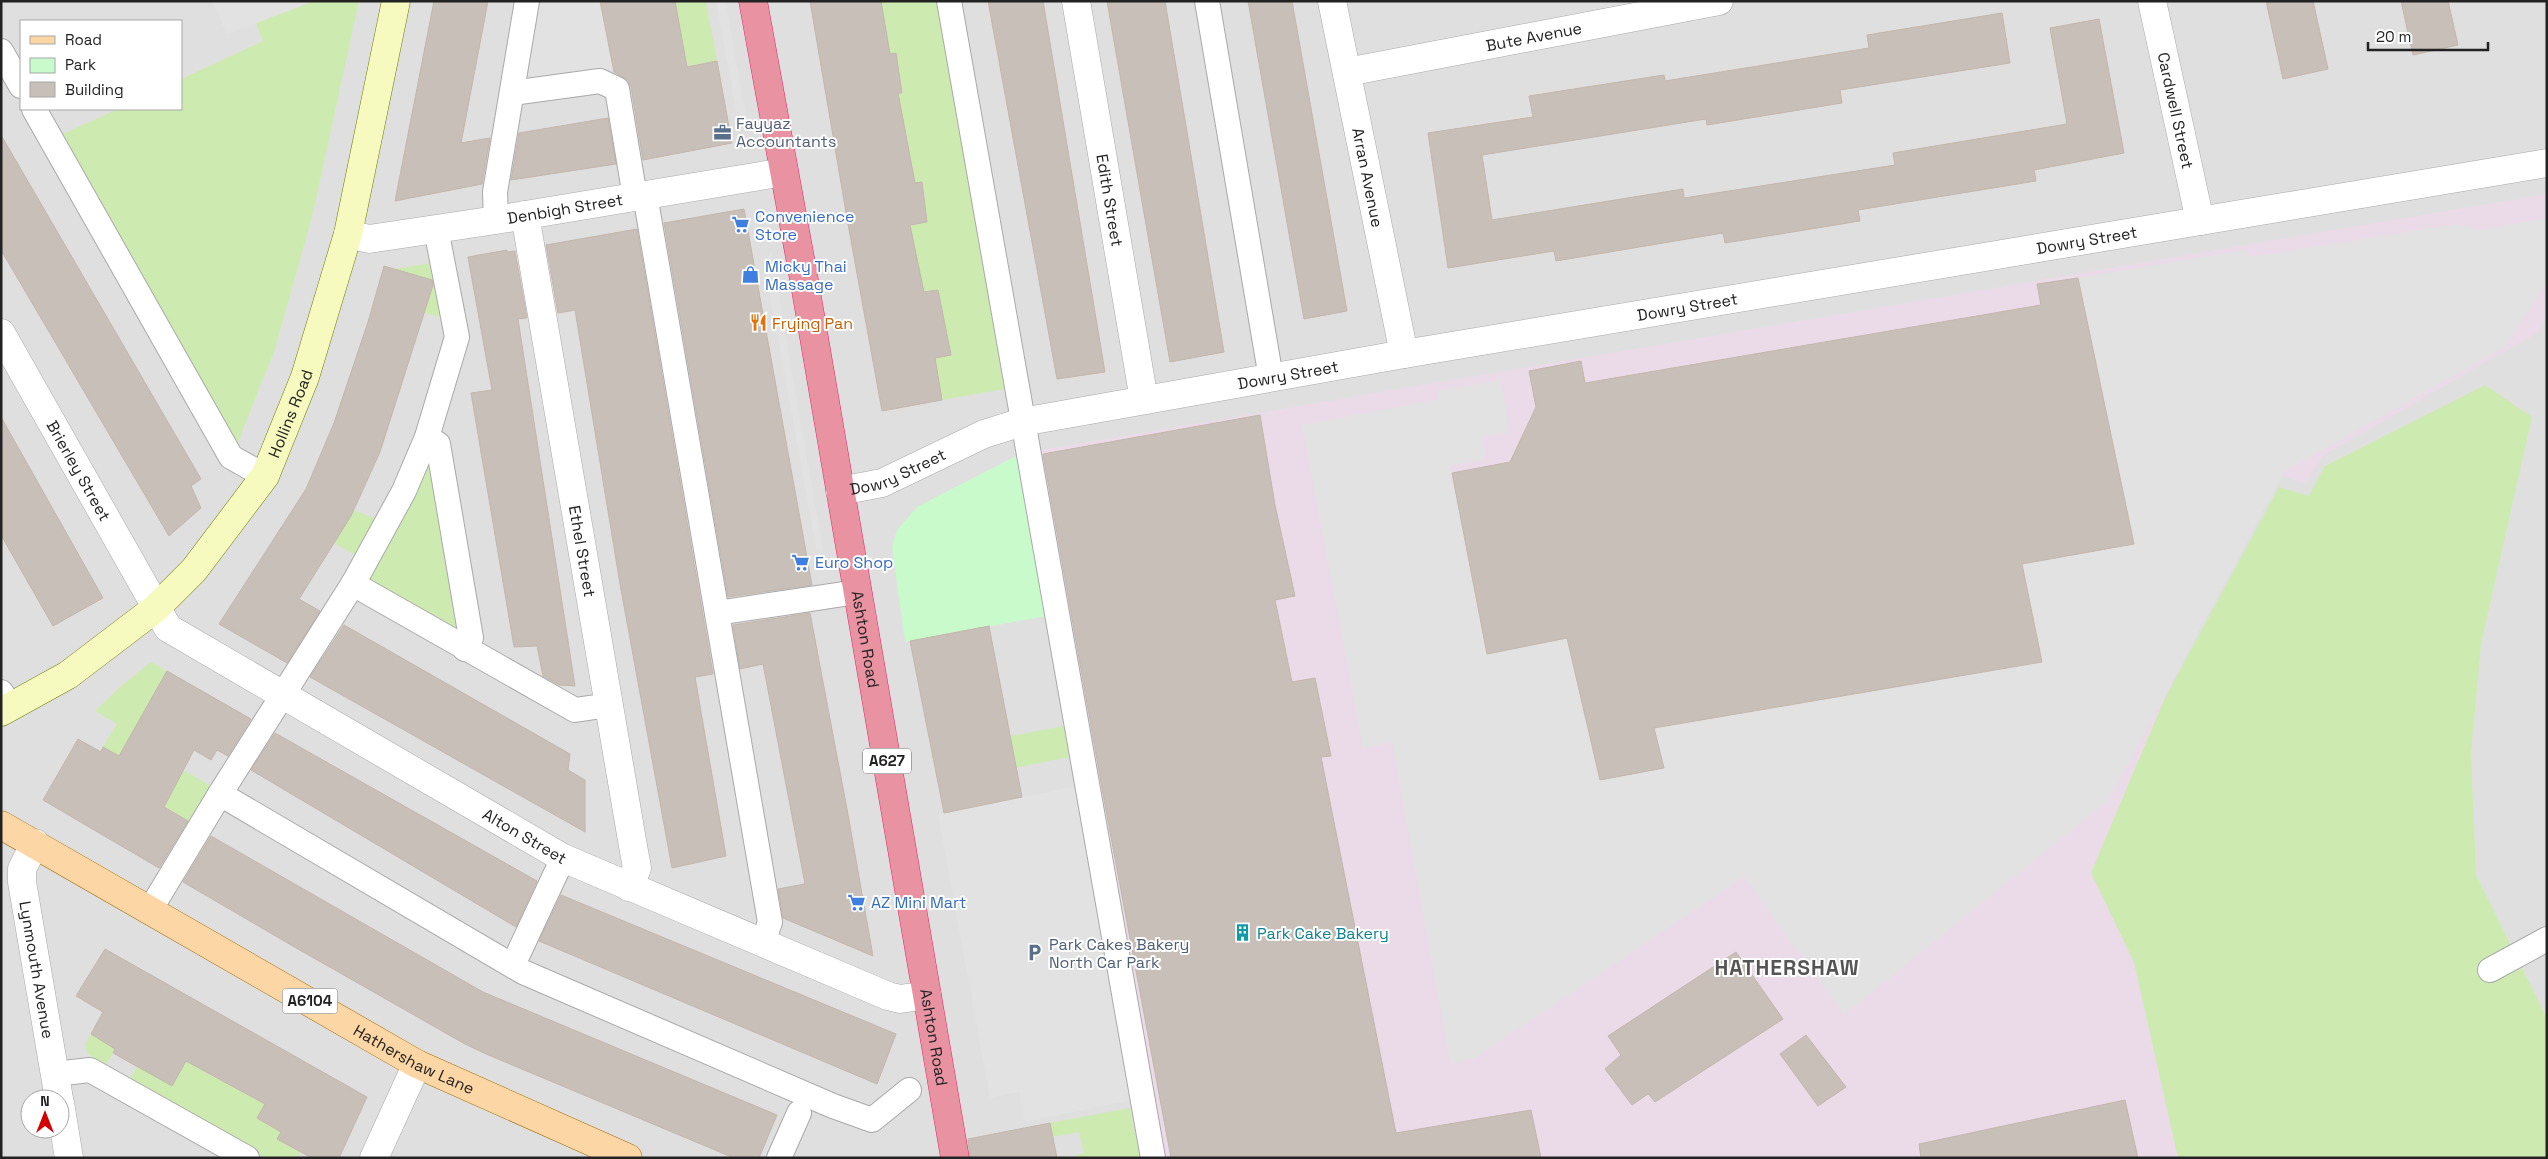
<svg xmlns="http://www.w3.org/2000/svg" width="2548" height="1159" font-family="'Space Grotesk',sans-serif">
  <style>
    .residential { fill: #e0dfdf; fill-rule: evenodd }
    .industrial { fill: #ebdbe8 }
    .grass { fill: #cdebb0 }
    .park { fill: #c8facc }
    .parking { fill: #e2e2e2 }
    .building { fill: #c7bfb8; stroke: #c4b6ab }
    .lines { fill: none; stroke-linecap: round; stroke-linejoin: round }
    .lane-casing { stroke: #a9a9a9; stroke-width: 26 }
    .street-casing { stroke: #a9a9a9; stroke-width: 29 }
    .secondary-casing { stroke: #707d05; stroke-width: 29 }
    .primary-casing { stroke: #a06b00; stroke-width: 29 }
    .highway-casing { stroke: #dc2a67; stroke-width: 29 }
    .lane { stroke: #fff; stroke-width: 24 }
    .street { stroke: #fff; stroke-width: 28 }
    .secondary { stroke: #f7fabf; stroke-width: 28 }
    .primary { stroke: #fcd6a4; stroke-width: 28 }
    .highway { stroke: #e892a2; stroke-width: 28 }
    .labels { text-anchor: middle; stroke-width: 4; stroke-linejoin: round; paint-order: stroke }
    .shield { fill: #fff; stroke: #646464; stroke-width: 1 }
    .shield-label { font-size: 15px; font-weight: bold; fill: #222 }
    .street-label { font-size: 16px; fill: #222; stroke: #fff }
    .service-label { font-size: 16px; fill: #4e5e75; stroke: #fff; text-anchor: start }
    .shop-label { font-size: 16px; fill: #366cbe; stroke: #fff; text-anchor: start }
    .food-label { font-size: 16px; fill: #c56008; stroke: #fff; text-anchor: start }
    .culture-label { font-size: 16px; fill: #0d838f; stroke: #fff; text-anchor: start }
    .district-label { font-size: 21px; font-weight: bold; letter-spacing: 1px; fill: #555; stroke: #fff }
  </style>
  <rect width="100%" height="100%" fill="#f2efe9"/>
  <path class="residential" d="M 1,1 L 2547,1 L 2547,1158 L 1,1158 ZM 21,21 L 181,21 L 181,109 L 21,109 ZM 30,1099 L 60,1099 L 60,1129 L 30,1129 Z"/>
  <polygon class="industrial" points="2547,194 2547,316 2538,332 2324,455 2305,483 2271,472 2164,700 2091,873 2134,962 2178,1158 1159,1158 1035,451"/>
  <g class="grass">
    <polygon points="314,1 359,1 313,213 275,349 236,447 61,135 118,109 181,109 181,79 263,41 256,23"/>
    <polygon points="675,1 706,1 717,61 687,67"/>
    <polygon points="881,1 939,1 1005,389 942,400 934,358 950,355 938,290 923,293 910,225 927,222 926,211 906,200 925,197 923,182 915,183 906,132 887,95 903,92 896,53 880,55"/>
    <polygon points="431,263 444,318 424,313 394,269"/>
    <polygon points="2485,385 2532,417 2481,644 2471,754 2476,875 2547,1018 2547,1158 2178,1158 2134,962 2091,873 2164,700 2279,487 2309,496 2325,466"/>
    <polygon points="429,452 460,634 362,581"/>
    <polygon points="354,510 378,520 357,556 334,543"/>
    <polygon points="151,662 167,671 149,704 164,759 211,786 190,822 113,776 123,758 103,747 117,724 95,711 120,687"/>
    <polygon points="1064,726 1069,757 1015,768 996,755 1013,752 1010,736"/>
    <polygon points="115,1019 128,1026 106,1065 87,1053 85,1044 91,1034 103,1041"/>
    <polygon points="147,1050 186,1061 265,1104 257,1118 270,1126 312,1132 297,1158 265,1158 130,1078"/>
    <polygon points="1130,1108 1140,1158 1068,1158 1084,1153 1079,1132 1052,1137 1050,1123"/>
  </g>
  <polygon class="park" points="1016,456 1046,616 905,642 892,547 897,530 917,507"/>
  <g class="parking">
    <polygon points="212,1 314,1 227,34"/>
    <polygon points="536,1 600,1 614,69 532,83 524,77"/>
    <polygon points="716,1 725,1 747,121 736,111"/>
    <polygon points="2547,218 2547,282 2505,347 2284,472 2108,801 1844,1015 1744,877 1475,1058 1450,1064 1392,742 1363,749 1302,425 1439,399 1437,391 1501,380 1509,432 1483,437 1486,459 1450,466 1487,653 1567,638 1600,780 1663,768 1654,728 2041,662 2022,564 2134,544 2078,278 2246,250 2254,257 2456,224 2481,230"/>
    <polygon points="771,252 824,556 816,548 764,263"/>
    <polygon points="1077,786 1132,1100 1025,1122 1019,1092 990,1098 938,814"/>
  </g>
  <g class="building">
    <polygon points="434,1 488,1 461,143 490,138 482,184 395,201"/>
    <polygon points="600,1 675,1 687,67 717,61 732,143 643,160 631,87 628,80 614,72"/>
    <polygon points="810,1 881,1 890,54 896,53 902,93 898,93 915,183 922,182 927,222 910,225 924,292 938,290 951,355 935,358 942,400 882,411 848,224"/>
    <polygon points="988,1 1043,1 1105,372 1057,379"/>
    <polygon points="1107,1 1165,1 1224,352 1170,362"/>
    <polygon points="1248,1 1292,1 1347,311 1304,319"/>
    <polygon points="2266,1 2313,1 2328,69 2283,79"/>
    <polygon points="2401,1 2448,1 2458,45 2413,55"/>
    <polygon points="2002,13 2010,63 1840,90 1842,103 1707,125 1706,119 1482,155 1492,220 1683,189 1684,198 1895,165 1893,153 2067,124 2050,28 2099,19 2124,153 2034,170 2036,181 1858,210 1860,221 1725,243 1723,233 1556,261 1554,251 1448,268 1428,133 1533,117 1529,96 1664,75 1665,81 1869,48 1867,35"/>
    <polygon points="608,118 616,164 511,180 519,133"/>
    <polygon points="1,135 201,479 191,486 201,508 169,536 1,250"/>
    <polygon points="744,209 812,585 728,597 664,223"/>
    <polygon points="637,229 713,674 695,677 726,856 672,868 620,584 575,310 558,313 546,245"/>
    <polygon points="507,250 508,252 515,251 527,318 518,319 575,686 559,685 543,676 537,646 514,647 471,393 492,390 468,257"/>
    <polygon points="384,266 432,280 433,285 380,452 351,516 299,599 320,611 287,663 219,624 306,489 334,423 368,322"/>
    <polygon points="2078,278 2134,544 2022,564 2042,662 1654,728 1664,768 1600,780 1567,638 1487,654 1452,473 1510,462 1536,407 1529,371 1581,361 1585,383 2041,305 2037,284"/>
    <polygon points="1260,415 1275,505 1295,596 1275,600 1292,682 1315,678 1331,756 1321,757 1396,1133 1531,1110 1541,1158 1171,1158 1105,805 1043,454"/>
    <polygon points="1,417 103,598 53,626 1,535"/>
    <polygon points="810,613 847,809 873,956 783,918 778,889 805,884 763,664 740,669 733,625"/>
    <polygon points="344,625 570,754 568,770 585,780 585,832 310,677"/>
    <polygon points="989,626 1022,797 944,813 910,641"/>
    <polygon points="167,671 251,719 228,756 217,750 211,760 194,750 164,807 188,821 159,868 43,800 78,739 101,752 103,747 119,756"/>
    <polygon points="275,733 537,881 516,927 251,770"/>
    <polygon points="211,836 483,992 777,1115 759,1158 734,1158 486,1054 465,1044 291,945 183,882"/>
    <polygon points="561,895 896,1034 877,1084 539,941"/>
    <polygon points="105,949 367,1097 339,1158 312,1158 277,1139 281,1132 257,1118 265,1104 186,1061 172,1086 113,1053 115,1049 91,1034 103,1012 76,996"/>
    <polygon points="1736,952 1783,1019 1655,1102 1648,1094 1632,1105 1605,1069 1621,1055 1608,1036"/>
    <polygon points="1806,1035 1846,1087 1818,1106 1780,1054"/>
    <polygon points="2125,1100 2138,1158 1921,1158 1919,1144"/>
    <polygon points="1050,1123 1057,1158 970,1158 968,1139"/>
  </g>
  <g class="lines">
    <defs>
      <g id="lane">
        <polyline points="949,1 1153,1158"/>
        <polyline points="1207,1 1271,378"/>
        <polyline points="1,51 21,86"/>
        <polyline points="512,93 600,81 617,89 635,197"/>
        <polyline points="34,109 231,457 265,476"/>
        <polyline points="645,195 770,922 763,942"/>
        <polyline points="496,220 495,192 527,1"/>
        <polyline points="427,437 438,444 471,638 465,649"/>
        <polyline points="353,584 404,491 427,437 457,337 436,229"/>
        <polyline points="717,613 857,592"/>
        <polyline points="1,692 12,707"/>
        <polyline points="609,705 575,710 353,584 220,794 523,972 833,1106 872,1120 909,1090"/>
        <polyline points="150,910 220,794"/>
        <polyline points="513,965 563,858"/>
        <polyline points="2490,970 2547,939"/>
        <polyline points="55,1074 90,1070 247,1158"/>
        <polyline points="779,1158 799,1113"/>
      </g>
      <g id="street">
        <path id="s1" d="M 1076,1 L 1144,400"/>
        <path id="s2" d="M 1332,1 L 1404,354"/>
        <path id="s3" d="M 2152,1 L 2200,221"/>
        <path id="s4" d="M 1347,72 L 1719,1"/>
        <path id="s5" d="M 525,215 L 633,846 L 637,868 L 629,887"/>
        <path id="s6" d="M 348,234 L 369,239 L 496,220 L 784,172"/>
        <path id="s7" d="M 1,333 L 168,628 L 563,858 L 888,996 L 900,999 L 927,995"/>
        <path id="s8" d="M 840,491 L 882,483 L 984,434 L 1022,422 L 1404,354 L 2547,163"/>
        <path id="s9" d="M 35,843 L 22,869 L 22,882 L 59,1099"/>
        <polyline points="60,1103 69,1158"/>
        <polyline points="374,1158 417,1064"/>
      </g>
      <g id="secondary">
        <path id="s10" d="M 1,712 L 68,675 L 156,608 L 194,570 L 265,476 L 305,377 L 348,234 L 396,1"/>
      </g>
      <g id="primary">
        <path id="s11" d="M 1,825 L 417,1064 L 628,1158"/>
      </g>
      <g id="highway">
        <path id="s12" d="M 753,1 L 805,285 L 955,1158"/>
      </g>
    </defs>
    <use href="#lane" class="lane-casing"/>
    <use href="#street" class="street-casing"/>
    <use href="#secondary" class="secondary-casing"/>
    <use href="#primary" class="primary-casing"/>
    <use href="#highway" class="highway-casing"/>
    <use href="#lane" class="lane"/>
    <use href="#street" class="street"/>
    <use href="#secondary" class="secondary"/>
    <use href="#primary" class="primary"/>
    <use href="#highway" class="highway"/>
  </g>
  <defs>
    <symbol id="office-bare" viewBox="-9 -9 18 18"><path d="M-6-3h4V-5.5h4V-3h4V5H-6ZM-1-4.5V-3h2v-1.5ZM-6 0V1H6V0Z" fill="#5c6f8a" stroke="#fff" stroke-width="2.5" paint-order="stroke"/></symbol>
    <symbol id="supermarket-bare" viewBox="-9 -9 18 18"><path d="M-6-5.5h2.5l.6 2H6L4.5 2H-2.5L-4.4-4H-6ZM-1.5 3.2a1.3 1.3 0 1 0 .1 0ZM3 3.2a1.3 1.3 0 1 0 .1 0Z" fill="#3f7fe0" stroke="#fff" stroke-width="2.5" paint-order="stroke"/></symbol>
    <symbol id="shop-bare" viewBox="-9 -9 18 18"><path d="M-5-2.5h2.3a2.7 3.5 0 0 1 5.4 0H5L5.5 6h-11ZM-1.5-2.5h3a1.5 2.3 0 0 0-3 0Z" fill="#3f7fe0" stroke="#fff" stroke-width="2.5" paint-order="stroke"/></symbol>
    <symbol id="restaurant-bare" viewBox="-9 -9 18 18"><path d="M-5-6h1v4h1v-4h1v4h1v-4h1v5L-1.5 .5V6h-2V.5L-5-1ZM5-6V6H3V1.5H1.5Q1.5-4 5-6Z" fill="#e8710a" stroke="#fff" stroke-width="2.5" paint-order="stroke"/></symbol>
    <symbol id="building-bare" viewBox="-9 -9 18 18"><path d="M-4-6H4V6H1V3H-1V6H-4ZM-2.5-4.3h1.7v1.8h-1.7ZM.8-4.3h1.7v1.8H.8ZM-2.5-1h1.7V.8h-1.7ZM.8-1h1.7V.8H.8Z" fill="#0f9aa8" stroke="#fff" stroke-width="2.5" paint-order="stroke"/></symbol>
    <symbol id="parking-bare" viewBox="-9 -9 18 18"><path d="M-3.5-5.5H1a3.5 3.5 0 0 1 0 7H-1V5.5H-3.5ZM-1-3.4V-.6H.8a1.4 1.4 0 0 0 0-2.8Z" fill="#5c6f8a" stroke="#fff" stroke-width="2.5" paint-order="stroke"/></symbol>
  </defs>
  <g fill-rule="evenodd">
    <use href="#office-bare" x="710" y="120" width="25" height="25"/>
    <use href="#supermarket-bare" x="728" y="212" width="25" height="25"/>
    <use href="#shop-bare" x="738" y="262" width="25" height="25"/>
    <use href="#restaurant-bare" x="746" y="310" width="25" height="25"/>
    <use href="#supermarket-bare" x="788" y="550" width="25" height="25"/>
    <use href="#supermarket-bare" x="844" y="890" width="25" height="25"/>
    <use href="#building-bare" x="1230" y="920" width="25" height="25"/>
    <use href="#parking-bare" x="1022" y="940" width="25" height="25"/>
  </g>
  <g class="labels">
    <g class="shield">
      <rect x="863" y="748.5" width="48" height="25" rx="4"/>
      <rect x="282.5" y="988.5" width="55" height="25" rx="4"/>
    </g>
    <g class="shield-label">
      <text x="887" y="766">A627</text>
      <text x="310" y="1006">A6104</text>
    </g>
    <g class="street-label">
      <text dy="6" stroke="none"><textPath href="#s4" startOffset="190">Bute Avenue</textPath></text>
      <text dy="6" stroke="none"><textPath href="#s3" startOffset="112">Cardwell Street</textPath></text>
      <text dy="6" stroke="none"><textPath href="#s2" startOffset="180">Arran Avenue</textPath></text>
      <text dy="6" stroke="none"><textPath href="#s1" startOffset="202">Edith Street</textPath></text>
      <text dy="6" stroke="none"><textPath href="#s6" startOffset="220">Denbigh Street</textPath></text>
      <text dy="6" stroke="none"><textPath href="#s8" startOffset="1276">Dowry Street</textPath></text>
      <text dy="6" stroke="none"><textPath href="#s8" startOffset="871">Dowry Street</textPath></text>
      <text dy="6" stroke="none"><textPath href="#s8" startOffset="466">Dowry Street</textPath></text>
      <text dy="6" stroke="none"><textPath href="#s10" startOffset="426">Hollins Road</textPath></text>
      <text dy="6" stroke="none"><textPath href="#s7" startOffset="158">Brierley Street</textPath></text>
      <text dy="6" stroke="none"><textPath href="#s8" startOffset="61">Dowry Street</textPath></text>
      <text dy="6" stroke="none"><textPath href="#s5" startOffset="341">Ethel Street</textPath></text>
      <text dy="6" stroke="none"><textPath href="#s12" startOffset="648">Ashton Road</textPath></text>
      <text dy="6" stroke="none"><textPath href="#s7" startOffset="752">Alton Street</textPath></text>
      <text dy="6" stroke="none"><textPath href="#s9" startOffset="131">Lynmouth Avenue</textPath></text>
      <text dy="6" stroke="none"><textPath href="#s12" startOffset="1052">Ashton Road</textPath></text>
      <text dy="6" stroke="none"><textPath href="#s11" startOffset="475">Hathershaw Lane</textPath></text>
    </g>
    <g class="service-label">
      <text x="736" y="129">Fayyaz<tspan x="736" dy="18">Accountants</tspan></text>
      <text x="1049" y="950">Park Cakes Bakery<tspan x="1049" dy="18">North Car Park</tspan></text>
    </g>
    <g class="shop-label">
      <text x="755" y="222">Convenience<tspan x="755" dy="18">Store</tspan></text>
      <text x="765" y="272">Micky Thai<tspan x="765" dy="18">Massage</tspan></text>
      <text x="815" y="568">Euro Shop</text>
      <text x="871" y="908">AZ Mini Mart</text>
    </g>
    <g class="food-label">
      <text x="772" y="329">Frying Pan</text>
    </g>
    <g class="culture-label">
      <text x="1257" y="939">Park Cake Bakery</text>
    </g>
    <g class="district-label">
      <text x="1787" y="975">HATHERSHAW</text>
    </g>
  </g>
  <rect width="2548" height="1159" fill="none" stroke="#222222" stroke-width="5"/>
  <rect x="20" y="20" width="162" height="90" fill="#ffffff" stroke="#a7a7a7"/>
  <rect x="30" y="36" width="25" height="8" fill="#fcd6a4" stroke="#a7a7a7"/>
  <text x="65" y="45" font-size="15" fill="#222222">Road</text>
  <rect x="30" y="58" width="25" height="15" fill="#c8facc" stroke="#a7a7a7"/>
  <text x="65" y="70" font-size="15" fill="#222222">Park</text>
  <rect x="30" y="82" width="25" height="15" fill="#c7bfb8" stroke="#a7a7a7"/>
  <text x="65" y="95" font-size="15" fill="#222222">Building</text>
  <g transform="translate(45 1114)"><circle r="24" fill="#ffffff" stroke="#a7a7a7"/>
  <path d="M0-4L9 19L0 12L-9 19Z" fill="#d40000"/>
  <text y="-8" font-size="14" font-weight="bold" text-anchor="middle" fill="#222222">N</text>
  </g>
  <path d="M2368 42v8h120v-8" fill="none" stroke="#222222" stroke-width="2.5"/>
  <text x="2376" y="42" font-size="15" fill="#222222" stroke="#ffffff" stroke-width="4" paint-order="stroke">20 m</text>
</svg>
